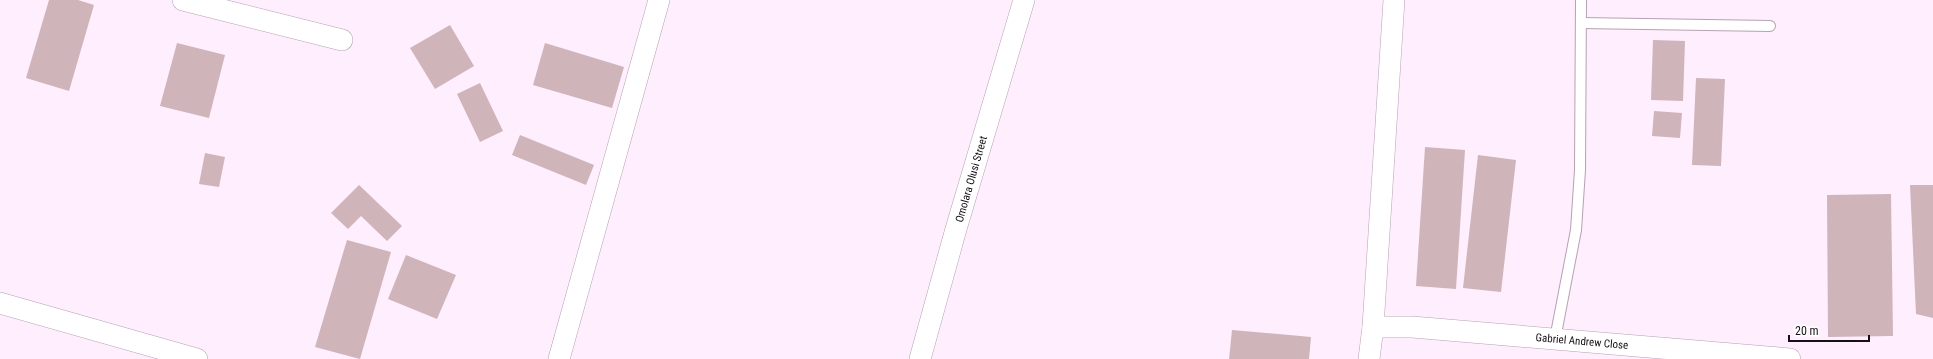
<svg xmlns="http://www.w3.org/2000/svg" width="1933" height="359" font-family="'Roboto Condensed',sans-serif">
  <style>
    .building { fill: #cfb4ba }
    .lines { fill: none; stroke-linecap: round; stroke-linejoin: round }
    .lane-casing { stroke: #b5a2b2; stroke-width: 12 }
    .street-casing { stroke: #b5a2b2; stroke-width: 22 }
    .lane { stroke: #fff; stroke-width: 10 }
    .street { stroke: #fff; stroke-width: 21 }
    .labels { text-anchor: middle; stroke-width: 3; stroke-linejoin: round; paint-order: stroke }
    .street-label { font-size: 11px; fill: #161016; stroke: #fff }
  </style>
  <rect width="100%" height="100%" fill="#ffeefd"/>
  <g class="building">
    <polygon points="49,0 78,0 94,5 69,91 26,78"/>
    <polygon points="450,25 474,66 435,89 410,48"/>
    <polygon points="1653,40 1685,41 1683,101 1651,100"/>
    <polygon points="177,43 225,55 209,118 160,106"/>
    <polygon points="545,43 624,67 612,108 533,85"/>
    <polygon points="1696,78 1725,79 1721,166 1692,165"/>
    <polygon points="480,83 503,131 480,142 457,94"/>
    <polygon points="1654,111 1682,113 1680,138 1652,136"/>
    <polygon points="520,135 594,165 586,185 512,155"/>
    <polygon points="1425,147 1465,150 1456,289 1416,286"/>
    <polygon points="205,153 225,157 219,187 199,184"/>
    <polygon points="1478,155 1516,160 1501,292 1463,288"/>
    <polygon points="359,185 402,226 387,241 361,216 348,229 331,213"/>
    <polygon points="1910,185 1933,185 1933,318 1916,314"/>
    <polygon points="1891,194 1893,336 1828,337 1827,195"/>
    <polygon points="347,240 391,252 360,359 315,347"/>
    <polygon points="406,255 456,275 437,319 388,299"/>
    <polygon points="1232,330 1311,337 1309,359 1229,359"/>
  </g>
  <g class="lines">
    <defs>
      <g id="lane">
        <polyline points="1581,23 1770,26"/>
        <polyline points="1555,339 1576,230 1580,170 1581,0"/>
      </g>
      <g id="street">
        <polyline points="183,0 342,40"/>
        <polyline points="0,303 197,359"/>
        <polyline points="1373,327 1412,327 1790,359"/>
        <polyline points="559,359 659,0"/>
        <polyline points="920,359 956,229 1024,0"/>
        <polyline points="1369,359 1373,327 1394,0"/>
      </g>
    </defs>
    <use href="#lane" class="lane-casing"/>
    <use href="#street" class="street-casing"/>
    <use href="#lane" class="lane"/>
    <use href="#street" class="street"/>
  </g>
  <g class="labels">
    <g class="street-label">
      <text transform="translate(971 179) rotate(-74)" y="4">Omolara Olusi Street</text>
      <text transform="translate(1582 341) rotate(5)" y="4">Gabriel Andrew Close</text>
    </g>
  </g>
  <path d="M1789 335v6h80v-6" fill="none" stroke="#161016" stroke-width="2"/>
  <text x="1795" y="335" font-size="12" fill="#161016" stroke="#ffffff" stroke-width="3" paint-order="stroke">20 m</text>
</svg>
